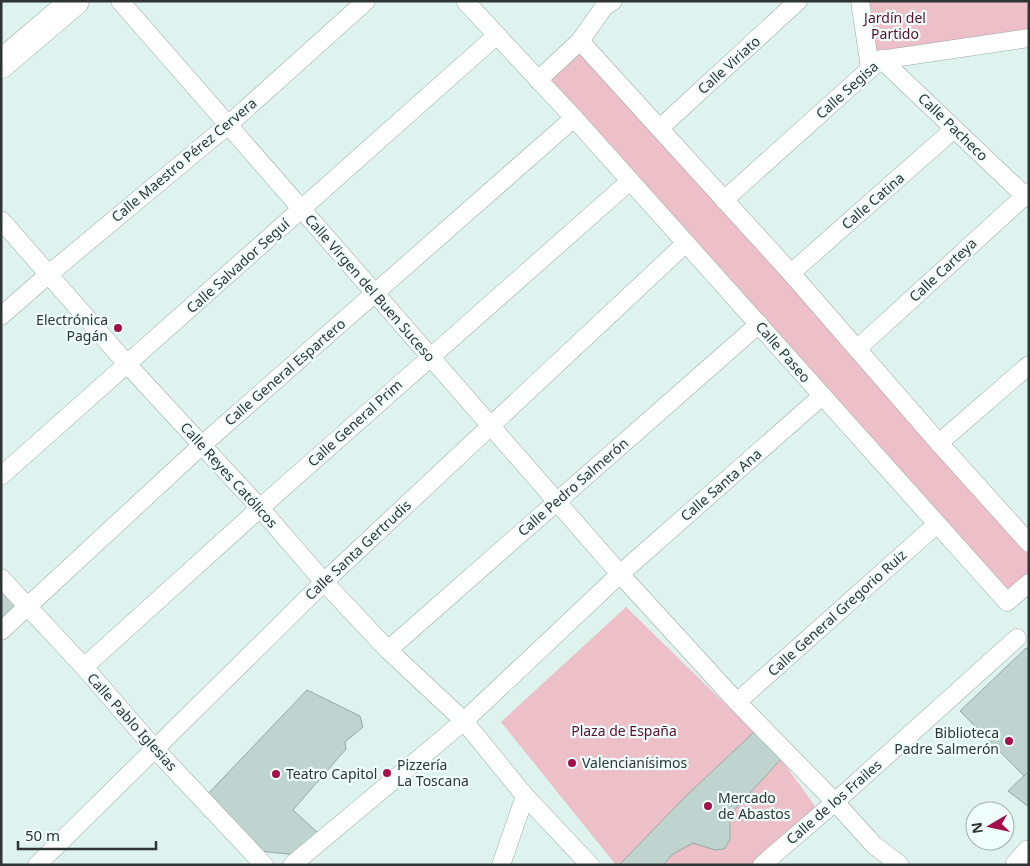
<svg xmlns="http://www.w3.org/2000/svg" width="1030" height="866" font-family="'Noto Sans',sans-serif">
  <style>
    .green { fill: #edbfc8 }
    .building { fill: #c0d4cf; stroke: #96a8a4 }
    .lines { fill: none; stroke-linecap: round; stroke-linejoin: round }
    .street-casing { stroke: #97aaa6; stroke-width: 19 }
    .secondary-casing { stroke: #97aaa6; stroke-width: 26 }
    .primary-casing { stroke: #97aaa6; stroke-width: 29 }
    .street { stroke: #fff; stroke-width: 18 }
    .secondary { stroke: #fff; stroke-width: 25 }
    .primary { stroke: #fff; stroke-width: 28 }
    .poi-dot { fill: #a40e4b; stroke: #effefb; stroke-width: 2 }
    .labels { text-anchor: middle; stroke-width: 4.5; stroke-linejoin: round; paint-order: stroke }
    .park-label { font-size: 14px; fill: #5e0d2a; stroke: #effefb }
    .street-label { font-size: 14px; fill: #2e3534; stroke: #effefb }
    .poi-label { font-size: 14px; fill: #2e3534; stroke: #effefb; text-anchor: start }
  </style>
  <rect width="100%" height="100%" fill="#def2ee"/>
  <g class="green">
    <polygon points="870,1 1027,1 1029,32 873,54"/>
    <polygon points="580,41 1029,543 1029,583 1007,602 538,80"/>
    <polygon points="626,607 754,732 686,796 619,865 616,865 501,722"/>
    <polygon points="781,759 817,809 757,865 663,865 673,854 693,843 715,850 724,849 730,840 730,815"/>
  </g>
  <g class="building">
    <polygon points="4,592 16,606 1,618 1,594"/>
    <polygon points="1026,648 1029,650 1029,771 1024,776 960,711"/>
    <polygon points="307,690 360,716 363,727 345,742 346,749 293,810 317,832 297,855 259,851 204,798"/>
    <polygon points="754,732 781,759 730,815 730,840 724,849 715,850 693,843 673,854 663,865 619,865 686,796"/>
    <polygon points="1029,771 1029,807 1008,791"/>
  </g>
  <g class="lines">
    <defs>
      <g id="street">
        <polyline points="120,1 620,574 737,702 835,802 874,845 900,865"/>
        <polyline points="465,1 574,118 1007,602 1029,583"/>
        <polyline points="860,1 870,68"/>
        <polyline points="580,41 791,273 939,443 1029,543"/>
        <polyline points="881,59 1025,196"/>
        <polyline points="538,80 580,41 604,7 613,1"/>
        <polyline points="660,128 798,1"/>
        <polyline points="724,200 880,60 1029,38"/>
        <polyline points="1,220 127,364 260,508 324,582 388,650 464,721 525,796 590,865"/>
        <polyline points="791,273 954,129"/>
        <polyline points="1,316 49,274 228,125 366,1"/>
        <polyline points="858,348 1029,192"/>
        <polyline points="939,443 1029,365"/>
        <polyline points="1,476 497,35"/>
        <polyline points="1,578 84,667 155,749 264,865"/>
        <polyline points="1,631 202,445 574,118"/>
        <polyline points="388,650 759,324"/>
        <polyline points="84,667 260,508 630,181"/>
        <polyline points="737,702 937,524"/>
        <polyline points="37,865 324,582 686,243"/>
        <polyline points="292,865 464,721 620,574 822,396"/>
        <polyline points="501,865 525,796"/>
        <polyline points="762,865 835,802 1017,638"/>
      </g>
      <polyline id="secondary" points="1018,865 1029,853"/>
      <polyline id="primary" points="1,64 75,1"/>
    </defs>
    <use href="#street" class="street-casing"/>
    <use href="#secondary" class="secondary-casing"/>
    <use href="#primary" class="primary-casing"/>
    <use href="#street" class="street"/>
    <use href="#secondary" class="secondary"/>
    <use href="#primary" class="primary"/>
  </g>
  <g class="poi-dot">
    <circle cx="118" cy="328" r="5"/>
    <circle cx="1009" cy="741" r="5"/>
    <circle cx="572" cy="763" r="5"/>
    <circle cx="387" cy="773" r="5"/>
    <circle cx="276" cy="774" r="5"/>
    <circle cx="708" cy="806" r="5"/>
  </g>
  <g class="labels">
    <g class="park-label">
      <text x="895" y="23">Jardín del<tspan x="895" dy="16">Partido</tspan></text>
      <text x="624" y="736">Plaza de España</text>
    </g>
    <g class="street-label">
      <text transform="translate(729 65) rotate(-42)" y="5">Calle Viriato</text>
      <text transform="translate(847 90) rotate(-42)" y="5">Calle Segisa</text>
      <text transform="translate(953 127) rotate(44)" y="5">Calle Pacheco</text>
      <text transform="translate(184 160) rotate(-40)" y="5">Calle Maestro Pérez Cervera</text>
      <text transform="translate(873 201) rotate(-41)" y="5">Calle Catina</text>
      <text transform="translate(238 266) rotate(-42)" y="5">Calle Salvador Seguí</text>
      <text transform="translate(943 270) rotate(-43)" y="5">Calle Carteya</text>
      <text transform="translate(370 288) rotate(49)" y="5">Calle Virgen del Buen Suceso</text>
      <text transform="translate(783 352) rotate(49)" y="5">Calle Paseo</text>
      <text transform="translate(285 372) rotate(-41)" y="5">Calle General Espartero</text>
      <text transform="translate(355 423) rotate(-42)" y="5">Calle General Prim</text>
      <text transform="translate(229 475) rotate(48)" y="5">Calle Reyes Católicos</text>
      <text transform="translate(721 485) rotate(-41)" y="5">Calle Santa Ana</text>
      <text transform="translate(573 487) rotate(-41)" y="5">Calle Pedro Salmerón</text>
      <text transform="translate(358 550) rotate(-43)" y="5">Calle Santa Gertrudis</text>
      <text transform="translate(837 613) rotate(-42)" y="5">Calle General Gregorio Ruiz</text>
      <text transform="translate(132 722) rotate(48)" y="5">Calle Pablo Iglesias</text>
      <text transform="translate(834 802) rotate(-41)" y="5">Calle de los Frailes</text>
    </g>
    <g class="poi-label">
      <text x="108" y="325" text-anchor="end">Electrónica<tspan x="108" dy="16">Pagán</tspan></text>
      <text x="999" y="738" text-anchor="end">Biblioteca<tspan x="999" dy="16">Padre Salmerón</tspan></text>
      <text x="582" y="768">Valencianísimos</text>
      <text x="397" y="770">Pizzería<tspan x="397" dy="16">La Toscana</tspan></text>
      <text x="286" y="779">Teatro Capitol</text>
      <text x="718" y="803">Mercado<tspan x="718" dy="16">de Abastos</tspan></text>
    </g>
  </g>
  <rect width="1030" height="866" fill="none" stroke="#2e3534" stroke-width="5"/>
  <g transform="translate(990 826) rotate(261)"><circle r="24" fill="#effefb" stroke="#a2aeab"/>
  <path d="M0-4L9 19L0 12L-9 19Z" fill="#a40e4b"/>
  <text y="-8" font-size="14" font-weight="bold" text-anchor="middle" fill="#2e3534">N</text>
  </g>
  <path d="M18 841v8h138v-8" fill="none" stroke="#2e3534" stroke-width="2.5"/>
  <text x="25" y="841" font-size="15" fill="#2e3534" stroke="#effefb" stroke-width="4" paint-order="stroke">50 m</text>
</svg>
